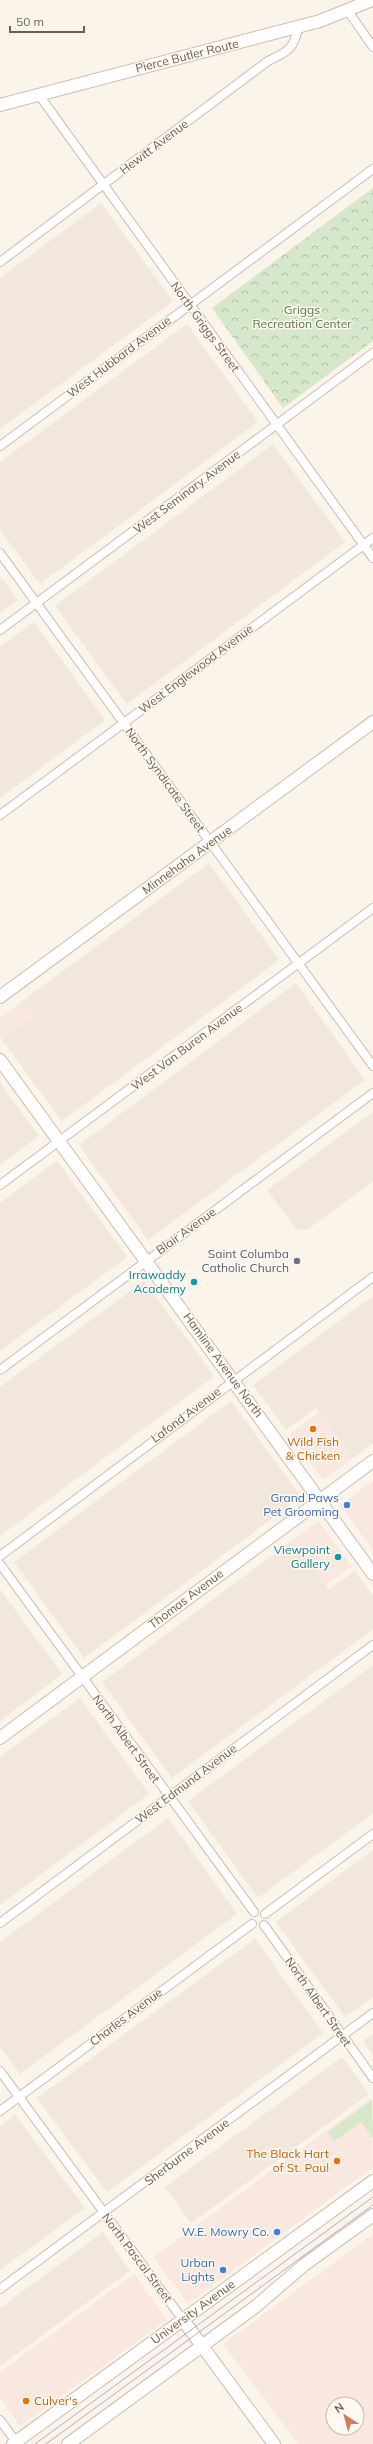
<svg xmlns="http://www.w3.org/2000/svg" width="373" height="2444" font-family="Mulish,sans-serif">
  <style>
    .residential { fill: #f1e7da }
    .commercial { fill: #f9e8e0; fill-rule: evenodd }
    .grass { fill: #d6e7ca }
    .forest { fill: url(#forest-crowns) }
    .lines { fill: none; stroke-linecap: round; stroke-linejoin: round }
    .street-casing { stroke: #ccbdb2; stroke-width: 10 }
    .secondary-casing { stroke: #cebdb0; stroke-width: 14 }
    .street { stroke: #fff; stroke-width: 8 }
    .secondary { stroke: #fff; stroke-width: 12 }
    .tram { stroke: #b8aac4; stroke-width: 1 }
    .worship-dot { fill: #6b7280; stroke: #fdf8f1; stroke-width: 1.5 }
    .culture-dot { fill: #0f9aa8; stroke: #fdf8f1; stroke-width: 1.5 }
    .food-dot { fill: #e8710a; stroke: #fdf8f1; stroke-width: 1.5 }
    .shop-dot { fill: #3f7fe0; stroke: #fdf8f1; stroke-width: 1.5 }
    .labels { text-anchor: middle; stroke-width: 3; stroke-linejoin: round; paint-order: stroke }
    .street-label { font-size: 12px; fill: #735d50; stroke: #fdf8f1 }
    .park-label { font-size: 12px; fill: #57784a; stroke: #fdf8f1 }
    .worship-label { font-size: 12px; fill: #5b616d; stroke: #fdf8f1; text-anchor: end }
    .culture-label { font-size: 12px; fill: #0d838f; stroke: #fdf8f1; text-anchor: end }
    .food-label { font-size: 12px; fill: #c56008; stroke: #fdf8f1 }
    .shop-label { font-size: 12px; fill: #366cbe; stroke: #fdf8f1; text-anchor: end }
  </style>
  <defs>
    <pattern id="forest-crowns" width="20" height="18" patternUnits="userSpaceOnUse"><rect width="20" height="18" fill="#d6e7ca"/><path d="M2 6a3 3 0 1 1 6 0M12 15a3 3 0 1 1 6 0" fill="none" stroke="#b2bea6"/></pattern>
  </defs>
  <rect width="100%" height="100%" fill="#fbf4eb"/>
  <g class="residential">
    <polygon points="101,203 173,301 0,429 0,278"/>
    <polygon points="187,324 258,422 40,584 0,530 0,462"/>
    <polygon points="273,444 345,542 127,704 55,606"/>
    <polygon points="0,576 18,600 0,613"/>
    <polygon points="34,622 105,720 0,798 0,647"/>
    <polygon points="209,863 279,960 62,1121 2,1040 33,1017 21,1002"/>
    <polygon points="296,983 365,1080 148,1240 79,1145"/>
    <polygon points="0,1083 39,1136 0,1165"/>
    <polygon points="373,1112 373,1181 307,1230 296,1229 267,1190"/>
    <polygon points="57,1161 127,1257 0,1351 0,1203"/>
    <polygon points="144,1281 214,1376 0,1536 0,1387"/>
    <polygon points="373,1296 373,1443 353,1458 316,1408 286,1430 253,1385"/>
    <polygon points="231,1401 301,1497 84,1658 14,1562"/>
    <polygon points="293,1540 329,1589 355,1571 373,1596 373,1629 172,1778 102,1682"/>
    <polygon points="0,1589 62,1674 0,1721"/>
    <polygon points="373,1665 373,1813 258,1898 188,1801"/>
    <polygon points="80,1698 149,1794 0,1905 0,1757"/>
    <polygon points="168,1818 237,1914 20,2074 0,2047 0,1942"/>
    <polygon points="373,1850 373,1997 345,2017 276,1922"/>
    <polygon points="255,1939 323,2033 107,2192 37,2098"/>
    <polygon points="373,2034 373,2055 363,2041"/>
    <polygon points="342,2057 369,2094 191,2223 165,2187"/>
    <polygon points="15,2115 85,2208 0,2270 0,2126"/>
    <polygon points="103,2232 130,2271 0,2366 0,2308"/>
  </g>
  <g class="commercial">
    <polygon points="21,1002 33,1017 2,1040 0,1037 0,1018"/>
    <polygon points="320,1412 353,1458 323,1480 290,1434"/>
    <polygon points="373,1481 373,1550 340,1505"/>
    <polygon points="318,1521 352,1566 326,1585 293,1540"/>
    <polygon points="371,2098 373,2167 188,2304 153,2257"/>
    <path d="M 373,2234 L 373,2444 L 298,2444 L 223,2344 ZM 333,2404 L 357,2404 L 357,2428 L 333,2428 Z"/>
    <polygon points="134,2274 167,2320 20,2426 0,2397 0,2372"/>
  </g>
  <polygon class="grass" points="372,2100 373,2138 361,2122 334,2141 328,2132"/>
  <polygon class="forest" points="373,188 373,341 283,408 212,308"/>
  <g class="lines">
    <defs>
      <g id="street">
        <polyline points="348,11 373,47"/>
        <polyline points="39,95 373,558"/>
        <path d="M 0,262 L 268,61 C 286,52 294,50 298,28"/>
        <polyline points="0,446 373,169"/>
        <polyline points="0,553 373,1066"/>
        <polyline points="0,630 373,353"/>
        <polyline points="0,815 373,538"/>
        <polyline points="0,1185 373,908"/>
        <polyline points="0,1370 373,1093"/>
        <polyline points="0,1556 373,1277"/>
        <polyline points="0,1564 254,1912"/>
        <polyline points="265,1914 373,1834"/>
        <polyline points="0,1923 373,1645"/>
        <polyline points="264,1925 373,2078"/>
        <polyline points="0,2071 183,2320"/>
        <polyline points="0,2111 252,1924"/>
        <polyline points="0,2289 373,2013"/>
        <polyline points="0,2420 16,2442"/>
      </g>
      <g id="secondary">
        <polyline points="0,105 320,21 372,0"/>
        <polyline points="0,997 373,722"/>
        <polyline points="0,1060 373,1574"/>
        <polyline points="0,1738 373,1461"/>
        <polyline points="183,2320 274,2444"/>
        <polyline points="13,2444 373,2181"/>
        <polyline points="68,2444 255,2307 304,2265 373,2215"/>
      </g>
    </defs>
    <use href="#street" class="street-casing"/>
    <use href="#secondary" class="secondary-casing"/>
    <use href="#street" class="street"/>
    <use href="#secondary" class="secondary"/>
    <g class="tram">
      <polyline points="35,2444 373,2197"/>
      <polyline points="46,2444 373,2205"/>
    </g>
  </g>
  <circle class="worship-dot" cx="297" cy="1261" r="4"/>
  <g class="culture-dot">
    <circle cx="194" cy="1282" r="4"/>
    <circle cx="338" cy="1557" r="4"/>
  </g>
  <g class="food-dot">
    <circle cx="313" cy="1429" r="4"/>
    <circle cx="337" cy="2161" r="4"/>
    <circle cx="26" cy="2401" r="4"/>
  </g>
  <g class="shop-dot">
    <circle cx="347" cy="1505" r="4"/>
    <circle cx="277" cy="2232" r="4"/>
    <circle cx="223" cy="2270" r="4"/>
  </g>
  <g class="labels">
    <g class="street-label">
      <text transform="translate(187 56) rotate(-14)" y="4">Pierce Butler Route</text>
      <text transform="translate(154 147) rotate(-37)" y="4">Hewitt Avenue</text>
      <text transform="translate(205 327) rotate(54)" y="4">North Griggs Street</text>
      <text transform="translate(119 357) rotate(-37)" y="4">West Hubbard Avenue</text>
      <text transform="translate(187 492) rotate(-37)" y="4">West Seminary Avenue</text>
      <text transform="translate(196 669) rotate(-37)" y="4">West Englewood Avenue</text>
      <text transform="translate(165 780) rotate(54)" y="4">North Syndicate Street</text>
      <text transform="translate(187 860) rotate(-36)" y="4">Minnehaha Avenue</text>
      <text transform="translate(187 1047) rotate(-37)" y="4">West Van Buren Avenue</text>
      <text transform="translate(186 1231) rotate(-36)" y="4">Blair Avenue</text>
      <text transform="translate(223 1365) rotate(54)" y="4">Hamline Avenue North</text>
      <text transform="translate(186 1415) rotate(-37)" y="4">Lafond Avenue</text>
      <text transform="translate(186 1599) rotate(-37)" y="4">Thomas Avenue</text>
      <text transform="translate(126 1739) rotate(54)" y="4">North Albert Street</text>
      <text transform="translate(186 1784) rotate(-37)" y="4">West Edmund Avenue</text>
      <text transform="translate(318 2002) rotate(55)" y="4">North Albert Street</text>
      <text transform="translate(126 2017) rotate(-37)" y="4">Charles Avenue</text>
      <text transform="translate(187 2152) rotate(-37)" y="4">Sherburne Avenue</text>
      <text transform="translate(137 2258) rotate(53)" y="4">North Pascal Street</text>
      <text transform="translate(193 2312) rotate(-36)" y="4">University Avenue</text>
    </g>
    <g class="park-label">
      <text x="302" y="314">Griggs<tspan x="302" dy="14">Recreation Center</tspan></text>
    </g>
    <g class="worship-label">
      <text x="289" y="1258">Saint Columba<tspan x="289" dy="14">Catholic Church</tspan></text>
    </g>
    <g class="culture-label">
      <text x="186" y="1279">Irrawaddy<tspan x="186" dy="14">Academy</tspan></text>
      <text x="330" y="1554">Viewpoint<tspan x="330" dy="14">Gallery</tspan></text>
    </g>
    <g class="food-label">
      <text x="313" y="1446">Wild Fish<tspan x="313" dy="14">&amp; Chicken</tspan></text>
      <text x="329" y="2158" text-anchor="end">The Black Hart<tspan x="329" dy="14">of St. Paul</tspan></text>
      <text x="34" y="2405" text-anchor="start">Culver's</text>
    </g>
    <g class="shop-label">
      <text x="339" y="1502">Grand Paws<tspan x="339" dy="14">Pet Grooming</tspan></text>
      <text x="269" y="2236">W.E. Mowry Co.</text>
      <text x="215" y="2267">Urban<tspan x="215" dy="14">Lights</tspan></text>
    </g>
  </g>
  <g transform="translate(345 2416) rotate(324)"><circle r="19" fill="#fdf8f1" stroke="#c6bab1"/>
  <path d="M0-3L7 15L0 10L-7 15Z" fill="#d6785e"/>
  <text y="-6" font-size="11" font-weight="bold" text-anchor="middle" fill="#735d50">N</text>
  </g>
  <path d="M10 26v6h74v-6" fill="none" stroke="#735d50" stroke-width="2"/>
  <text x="16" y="26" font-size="12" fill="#735d50" stroke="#fdf8f1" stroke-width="3" paint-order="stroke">50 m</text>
</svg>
